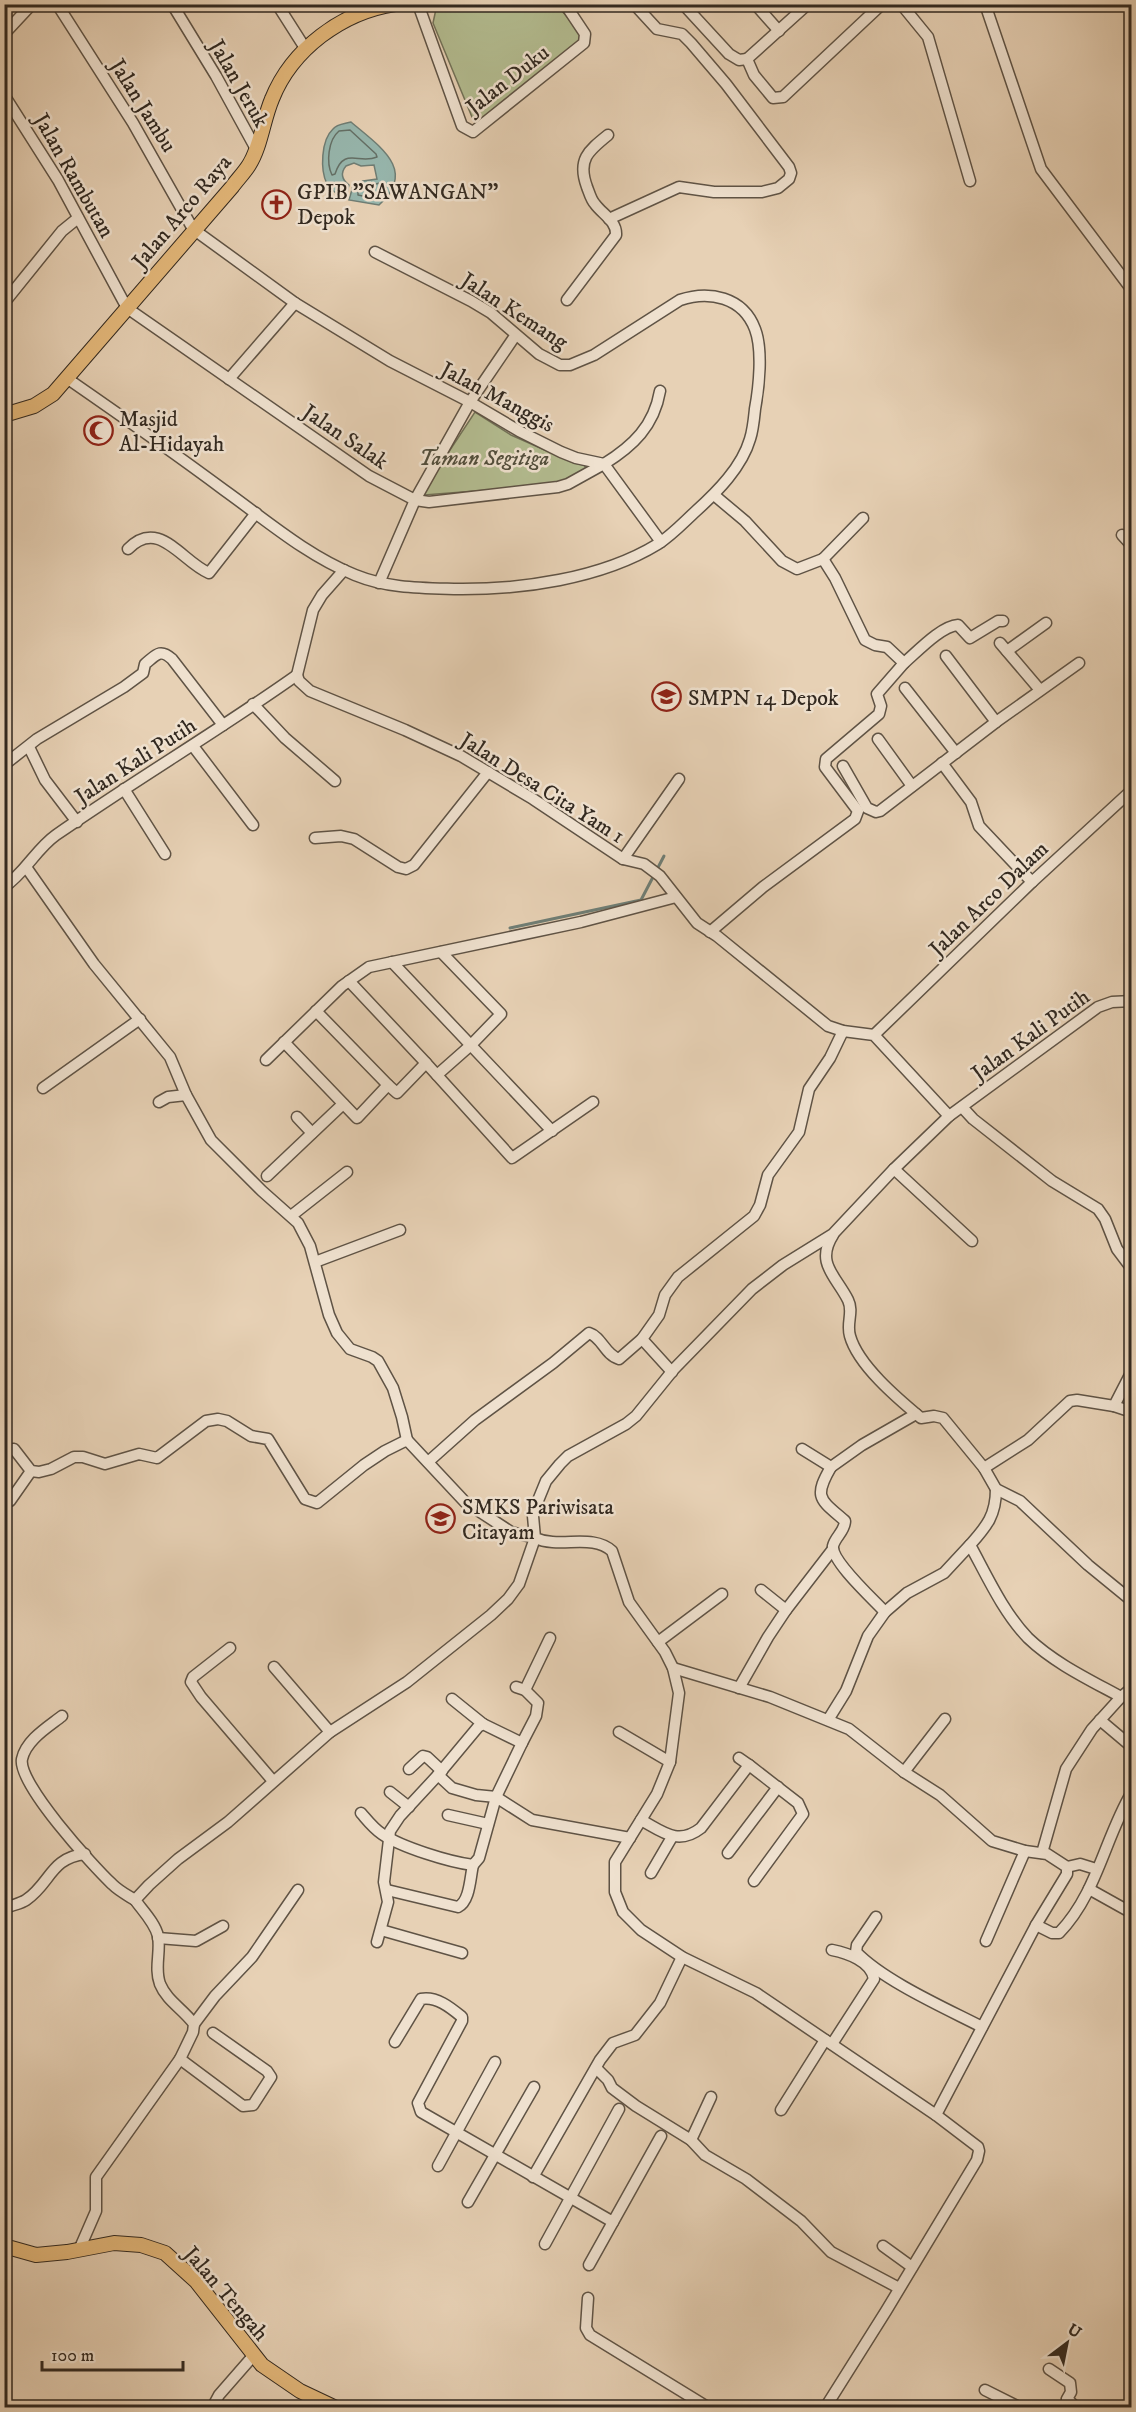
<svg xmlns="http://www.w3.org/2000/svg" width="1136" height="2412" font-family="'IM FELL DW Pica',serif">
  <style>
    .green { fill: #b3bc90; stroke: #727258; stroke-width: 1.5 }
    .water { fill: #97b7ae; stroke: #6f7e75; stroke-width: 1.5 }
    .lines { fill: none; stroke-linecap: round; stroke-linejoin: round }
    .shore { stroke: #647067; stroke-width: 1.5 }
    .stream { stroke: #6f7e75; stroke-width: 3 }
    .minor-casing { stroke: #5f5345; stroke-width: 13 }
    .major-casing { stroke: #322920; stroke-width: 16 }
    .minor { stroke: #efe1cf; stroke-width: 10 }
    .major { stroke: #e4b87a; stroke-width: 14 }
    .labels { text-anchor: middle; stroke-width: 5; stroke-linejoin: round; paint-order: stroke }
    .street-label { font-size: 22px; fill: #322920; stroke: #efe1cf }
    .poi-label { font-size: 22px; fill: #322920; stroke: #efe1cf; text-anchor: start }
    .park-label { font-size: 22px; font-style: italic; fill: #524e3c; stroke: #efe1cf }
  </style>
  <rect width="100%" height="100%" fill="#e7d1b5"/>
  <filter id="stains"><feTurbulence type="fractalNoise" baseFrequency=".00333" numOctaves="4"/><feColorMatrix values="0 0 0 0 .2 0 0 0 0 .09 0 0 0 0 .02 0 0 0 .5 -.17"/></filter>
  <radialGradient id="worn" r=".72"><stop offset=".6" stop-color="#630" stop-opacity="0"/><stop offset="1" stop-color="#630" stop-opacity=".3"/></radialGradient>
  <g class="green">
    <polygon points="455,5 557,5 584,37 479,123 472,117 433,23 436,9"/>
    <polygon points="475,412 511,435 574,463 584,465 586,468 564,484 424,495 425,488"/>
  </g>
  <path class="water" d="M 351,122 C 379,146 418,170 379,205 L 349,200 L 353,186 L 363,181 L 377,179 L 374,165 L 361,166 L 354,163 L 346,166 C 340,173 342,180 349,185 L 345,199 C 339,195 331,191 327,184 C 320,170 321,140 333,129 C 337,124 344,124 351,122 Z"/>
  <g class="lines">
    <g class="shore">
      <path d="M 350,130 L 376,154 L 377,157 C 359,165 344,146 335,174 L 332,175 C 326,163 328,140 339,131 Z"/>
      <polygon points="383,182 386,187 383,193 377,199 358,195 358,192 366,187"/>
    </g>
    <polyline class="stream" points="510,928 641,900 664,856"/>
    <defs>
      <g id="minor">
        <path d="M 57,4 L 133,123 L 193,229 L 295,303 L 390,361 L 470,402 L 519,431 L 561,452 L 576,458 L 604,464 C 633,446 654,426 660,391"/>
        <polyline points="172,4 216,76 256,149"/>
        <polyline points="277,4 305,48"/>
        <polyline points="418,4 462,126 473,132 584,43 585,34 565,4"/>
        <polyline points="683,4 729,54 739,60 747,59"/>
        <polyline points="755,4 779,31"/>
        <polyline points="808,4 747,59 754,75 773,98 783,97 882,4"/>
        <polyline points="901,4 928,37 970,181"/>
        <polyline points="985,4 1041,169 1132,290"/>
        <polyline points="4,34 32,4"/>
        <polyline points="4,95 58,180 127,308 369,476 415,500 429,502 558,487 568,484 604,464 661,542"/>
        <polyline points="609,219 679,187 714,192 762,192 778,188 789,179 791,173 789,167 726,84 691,43 682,34 657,29 634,4"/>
        <path d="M 567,300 L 616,235 C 617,221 602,214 595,204 C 591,200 589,192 587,187 C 577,160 588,151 608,135"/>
        <polyline points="4,303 62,231 78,218"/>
        <path d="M 68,379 C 120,415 173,452 224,490 C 266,520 306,555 355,575 C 387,588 419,588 454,589 C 520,590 601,579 658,544 C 672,535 684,522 696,511 C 717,492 742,467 750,439 C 753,430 754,419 755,409 C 759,387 763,350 755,329 C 743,297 709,290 680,300 L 594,355 L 570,365 L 560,365 L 539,354 L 491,313 L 471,301 L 375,252"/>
        <polyline points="229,379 295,303"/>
        <path d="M 714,495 L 745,521 L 782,561 L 797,569 L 823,559 L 835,578 L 865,640 L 875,645 L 887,647 L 904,663 C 917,652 941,626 958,625 L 970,638 L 998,621 L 1003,621"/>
        <polyline points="1122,535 1132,546"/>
        <path d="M 128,549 C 159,517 182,562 209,573 L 256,513"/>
        <polyline points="823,559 863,518"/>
        <polyline points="379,583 415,500 470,402 515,336"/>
        <polyline points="1000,643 1040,690"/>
        <polyline points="1007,651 1046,623"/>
        <polyline points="946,656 996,722"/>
        <polyline points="297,675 299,681 310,691 405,730 461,756 533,799 623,859 644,864 660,876 697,923 717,936 828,1026 843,1031 874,1035 949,1116"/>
        <polyline points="297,675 313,610 322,595 344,570"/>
        <polyline points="905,688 956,753"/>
        <polyline points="253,704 285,738 335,781"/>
        <polyline points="878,739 912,786"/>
        <polyline points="193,746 253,825"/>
        <polyline points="29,747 45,780 77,822"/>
        <polyline points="942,763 971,802 979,826 1032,882"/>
        <path d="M 4,765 L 37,739 L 124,687 L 143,673 L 145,664 C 156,655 160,648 172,659 L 223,725"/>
        <polyline points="843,766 867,808 876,812 880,811 996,722 1079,663"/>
        <polyline points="124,789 165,854"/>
        <polyline points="315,838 341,836 354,839 398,867 406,869 414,865 488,772"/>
        <polyline points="623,859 679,779"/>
        <polyline points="26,867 94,964 170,1057 186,1095 211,1140 262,1191 298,1223 310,1246 329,1315 337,1333 350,1349 372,1357 378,1361 393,1388 402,1417 407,1440"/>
        <path d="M 4,887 C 25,873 36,849 56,835 C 135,780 218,731 297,675"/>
        <polyline points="710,932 763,887 855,819 858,811 825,767 826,759 879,714 881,706 877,694 904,663"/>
        <polyline points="392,962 552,1131"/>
        <polyline points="349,981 426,1063 397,1093 388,1085"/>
        <polyline points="874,1035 1032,882 1132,790"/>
        <polyline points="284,1042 357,1118 388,1085 316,1011"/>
        <polyline points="266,1060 342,986 369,967 581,922 676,897"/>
        <polyline points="426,1063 512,1158 593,1102"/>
        <polyline points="437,1075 471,1045 501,1014 441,952"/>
        <polyline points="43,1088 140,1019"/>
        <polyline points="159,1102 168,1097 186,1095"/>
        <polyline points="962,1107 973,1119 1052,1181 1098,1209 1105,1219 1117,1249 1132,1269"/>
        <polyline points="297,1117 312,1133"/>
        <polyline points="894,1169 972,1241"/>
        <polyline points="267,1176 343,1104"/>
        <polyline points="291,1216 347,1172"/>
        <path d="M 833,1235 C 815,1263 836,1276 848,1300 C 854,1312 846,1323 850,1336 C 858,1365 897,1398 921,1418 L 934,1416 L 943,1418 L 984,1468 L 996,1489 L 1020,1501 L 1088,1565 L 1132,1601"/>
        <polyline points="315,1262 400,1230"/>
        <polyline points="642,1339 672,1372"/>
        <polyline points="1114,1406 1132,1412"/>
        <polyline points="802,1449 831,1467 862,1445 916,1414"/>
        <path d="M 4,1450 L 14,1449 L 31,1471 L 39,1472 L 51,1469 L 74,1457 L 83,1457 L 105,1464 L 139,1454 L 157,1458 L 206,1421 L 218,1419 L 227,1421 L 251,1436 L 268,1439 L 305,1499 L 317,1503 L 364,1465 L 385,1451 L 407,1440 L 465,1502 L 511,1532 L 535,1538 L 519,1584 L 508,1599 L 491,1615 L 407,1682 L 330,1732 L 228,1822 L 178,1859 L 149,1885 L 135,1900 C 143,1911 155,1923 158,1936 C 161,1952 154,1968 160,1984 C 167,2001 183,2009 194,2024 L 193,2032 L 180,2059 L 96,2177 L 96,2211 L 79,2250"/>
        <path d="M 428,1462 L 475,1420 L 553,1363 L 589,1333 C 602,1337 605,1355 619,1359 L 642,1339 L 659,1315 L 665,1295 L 678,1277 L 754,1216 L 760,1205 L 768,1175 L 799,1132 L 809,1089 L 830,1058 L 843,1031"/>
        <path d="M 831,1467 C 813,1498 820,1499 845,1521 C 845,1531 835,1537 833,1546 C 831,1561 874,1600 885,1612"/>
        <polyline points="984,1468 1028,1440 1070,1401 1077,1400 1114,1406 1132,1371"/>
        <path d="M 996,1489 C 996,1515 987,1526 970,1545 C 987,1576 1003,1612 1028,1638 C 1054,1663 1090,1680 1121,1697 L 1132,1688"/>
        <polyline points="10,1501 31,1471"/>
        <polyline points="786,1610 833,1549"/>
        <polyline points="658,1642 722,1594"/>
        <polyline points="230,1648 193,1677 191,1682 201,1697 273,1781"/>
        <polyline points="274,1667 330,1732"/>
        <polyline points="673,1668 770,1697 849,1729 904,1772 940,1795 992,1841 1025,1851 1047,1854 1067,1867 1067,1874 1036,1925"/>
        <polyline points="516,1687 525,1690 538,1703 536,1716 522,1743 483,1724 478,1727 438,1775 452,1788 476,1795 496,1797 532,1820 630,1838"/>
        <polyline points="739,1688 768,1637 786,1610 761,1590"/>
        <polyline points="525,1690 550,1638"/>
        <polyline points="452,1699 483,1724"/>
        <path d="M 62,1716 C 48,1727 26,1740 22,1759 C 17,1783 93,1866 112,1884 C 119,1891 127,1895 135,1900"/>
        <polyline points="828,1720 846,1691 868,1636 885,1612 907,1593 944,1573 970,1545"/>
        <polyline points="1100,1720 1132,1747"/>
        <polyline points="619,1732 670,1762"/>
        <polyline points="749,1765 798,1803 803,1814 754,1881"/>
        <polyline points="409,1769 423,1756 427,1757 442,1771"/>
        <polyline points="904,1772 945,1719"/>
        <polyline points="390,1792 409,1807"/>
        <path d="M 361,1813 C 368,1821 373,1828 382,1834 C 401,1847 449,1862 473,1865 L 479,1858 L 496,1797 L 522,1743"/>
        <polyline points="448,1815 488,1824"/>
        <path d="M 641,1820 C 663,1832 678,1846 701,1828 L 749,1765 L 739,1758"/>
        <polyline points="728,1853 778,1787"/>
        <polyline points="1042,1853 1066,1769 1092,1729 1121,1697"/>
        <polyline points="1067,1867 1080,1864 1096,1869"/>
        <polyline points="651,1873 672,1837"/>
        <polyline points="1089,1889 1132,1913"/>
        <path d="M 387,1890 L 458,1907 C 470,1901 470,1878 473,1865"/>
        <path d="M 4,1909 C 11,1905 20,1904 26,1900 C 51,1883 50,1858 85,1854"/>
        <path d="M 876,1917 L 857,1945 L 856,1952 C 884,1981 945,2008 982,2027"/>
        <polyline points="381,1930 462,1953"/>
        <polyline points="158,1938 196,1941 223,1926"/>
        <polyline points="986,1941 1025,1851"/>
        <polyline points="377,1942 388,1902 384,1882 390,1831 400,1816 438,1775"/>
        <path d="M 832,1950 C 847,1953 871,1961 874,1979 L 832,2044"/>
        <polyline points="194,2024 215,1996 252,1957 298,1890"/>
        <path d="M 395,2042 L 421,1999 C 437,1996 451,2008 462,2017 L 462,2021 L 418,2103 L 421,2112 L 613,2222 L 661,2136"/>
        <polyline points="180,2059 243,2106 253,2105 271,2077 267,2071 213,2033"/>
        <polyline points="596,2068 608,2080 612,2088 636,2106 691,2140 705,2155 746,2179 801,2221 831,2252 899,2288"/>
        <polyline points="781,2110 825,2040"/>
        <path d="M 936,2115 L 1036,1925 L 1052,1933 L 1059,1933 C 1097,1894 1105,1837 1132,1792"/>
        <polyline points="691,2140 711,2097"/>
        <polyline points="438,2166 495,2062"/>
        <polyline points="533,2177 600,2060 613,2043 635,2035 660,2003 682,1957"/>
        <polyline points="468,2202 534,2087"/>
        <polyline points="545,2244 619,2109"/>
        <polyline points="883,2246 912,2267"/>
        <polyline points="589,2265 613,2222"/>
        <polyline points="588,2298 586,2328 590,2335 709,2408"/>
        <polyline points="1049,2369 1070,2383 1071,2392 1067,2399 1077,2408"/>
        <polyline points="985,2390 1021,2408"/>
        <polyline points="212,2408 219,2395 253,2356"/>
        <path d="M 825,2408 L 886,2311 L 977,2160 L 979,2151 L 978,2147 L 936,2115 L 756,1993 L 682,1957 L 641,1930 L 623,1912 L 615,1892 L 615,1862 L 657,1794 L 670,1762 L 679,1693 L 673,1668 L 665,1652 L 629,1602 L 612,1551 C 592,1533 560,1549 535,1538 L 533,1516 L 537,1503 L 546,1481 L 560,1464 L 568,1456 L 626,1424 L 636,1416 L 674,1369 L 752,1289 L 783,1265 L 833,1234 L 894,1169 L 949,1116 L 1098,1007 L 1112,1002 L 1132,1001"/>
      </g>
      <g id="major">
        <path d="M 4,415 L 34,406 L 53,394 L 232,187 C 237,180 244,173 249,165 C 261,146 263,120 272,99 C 292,49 342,12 395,4"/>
        <polyline points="4,2246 36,2255 67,2252 114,2243 141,2245 165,2253 196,2281 262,2365 300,2391 336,2408"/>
      </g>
    </defs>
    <use href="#minor" class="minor-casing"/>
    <use href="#major" class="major-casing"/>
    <use href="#minor" class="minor"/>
    <use href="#major" class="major"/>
  </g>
  <defs>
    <symbol id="church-ring" viewBox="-11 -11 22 22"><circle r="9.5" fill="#efe1cf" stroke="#8f2418" stroke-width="1.5"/><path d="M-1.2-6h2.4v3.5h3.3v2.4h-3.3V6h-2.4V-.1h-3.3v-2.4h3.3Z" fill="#8f2418"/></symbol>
    <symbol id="mosque-ring" viewBox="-11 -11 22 22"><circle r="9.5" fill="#efe1cf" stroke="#8f2418" stroke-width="1.5"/><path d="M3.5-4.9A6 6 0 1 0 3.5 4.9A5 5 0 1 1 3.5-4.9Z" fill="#8f2418"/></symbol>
    <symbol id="school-ring" viewBox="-11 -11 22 22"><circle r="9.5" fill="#efe1cf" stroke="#8f2418" stroke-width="1.5"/><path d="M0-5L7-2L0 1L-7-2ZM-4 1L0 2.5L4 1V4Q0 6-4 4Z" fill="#8f2418"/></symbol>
  </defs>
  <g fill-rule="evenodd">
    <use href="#church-ring" x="260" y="188" width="33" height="33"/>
    <use href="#mosque-ring" x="82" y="414" width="33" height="33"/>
    <use href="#school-ring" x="650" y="680" width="33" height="33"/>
    <use href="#school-ring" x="424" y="1502" width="33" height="33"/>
  </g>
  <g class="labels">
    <g class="street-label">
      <text transform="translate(507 79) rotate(-38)" y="8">Jalan Duku</text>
      <text transform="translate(240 83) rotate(60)" y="8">Jalan Jeruk</text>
      <text transform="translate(144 105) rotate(58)" y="8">Jalan Jambu</text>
      <text transform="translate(75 175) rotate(60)" y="8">Jalan Rambutan</text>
      <text transform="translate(181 211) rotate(-50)" y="8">Jalan Arco Raya</text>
      <text transform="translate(515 310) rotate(33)" y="8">Jalan Kemang</text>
      <text transform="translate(498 396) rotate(28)" y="8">Jalan Manggis</text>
      <text transform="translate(346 436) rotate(34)" y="8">Jalan Salak</text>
      <text transform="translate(135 760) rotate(-33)" y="8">Jalan Kali Putih</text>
      <text transform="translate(543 787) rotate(32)" y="8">Jalan Desa Cita Yam 1</text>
      <text transform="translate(988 898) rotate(-44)" y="8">Jalan Arco Dalam</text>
      <text transform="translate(1030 1034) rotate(-36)" y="8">Jalan Kali Putih</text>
      <text transform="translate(227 2293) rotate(49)" y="8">Jalan Tengah</text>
    </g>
    <g class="poi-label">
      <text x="297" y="199">GPIB "SAWANGAN"<tspan x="297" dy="25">Depok</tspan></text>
      <text x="119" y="426">Masjid<tspan x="119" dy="25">Al-Hidayah</tspan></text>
      <text x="688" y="705">SMPN 14 Depok</text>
      <text x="462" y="1514">SMKS Pariwisata<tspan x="462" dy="25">Citayam</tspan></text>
    </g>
    <g class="park-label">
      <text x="484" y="465">Taman Segitiga</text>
    </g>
  </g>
  <rect width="1136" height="2412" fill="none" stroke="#e7d1b5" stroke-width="24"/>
  <rect x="6" y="6" width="1124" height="2400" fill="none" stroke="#322920" stroke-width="3"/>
  <rect x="12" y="12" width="1112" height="2388" fill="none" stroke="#322920" stroke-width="1.5"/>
  <g transform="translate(1067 2343) rotate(32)" stroke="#efe1cf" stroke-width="4.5" paint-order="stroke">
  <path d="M0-4.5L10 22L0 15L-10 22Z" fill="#322920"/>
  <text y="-9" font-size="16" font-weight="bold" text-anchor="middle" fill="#322920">U</text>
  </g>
  <path d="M42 2361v9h141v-9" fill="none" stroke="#322920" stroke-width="3"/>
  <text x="51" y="2361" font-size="18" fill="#322920" stroke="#efe1cf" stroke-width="4.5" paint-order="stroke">100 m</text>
  <rect width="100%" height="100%" filter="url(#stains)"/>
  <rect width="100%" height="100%" fill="url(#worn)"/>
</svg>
